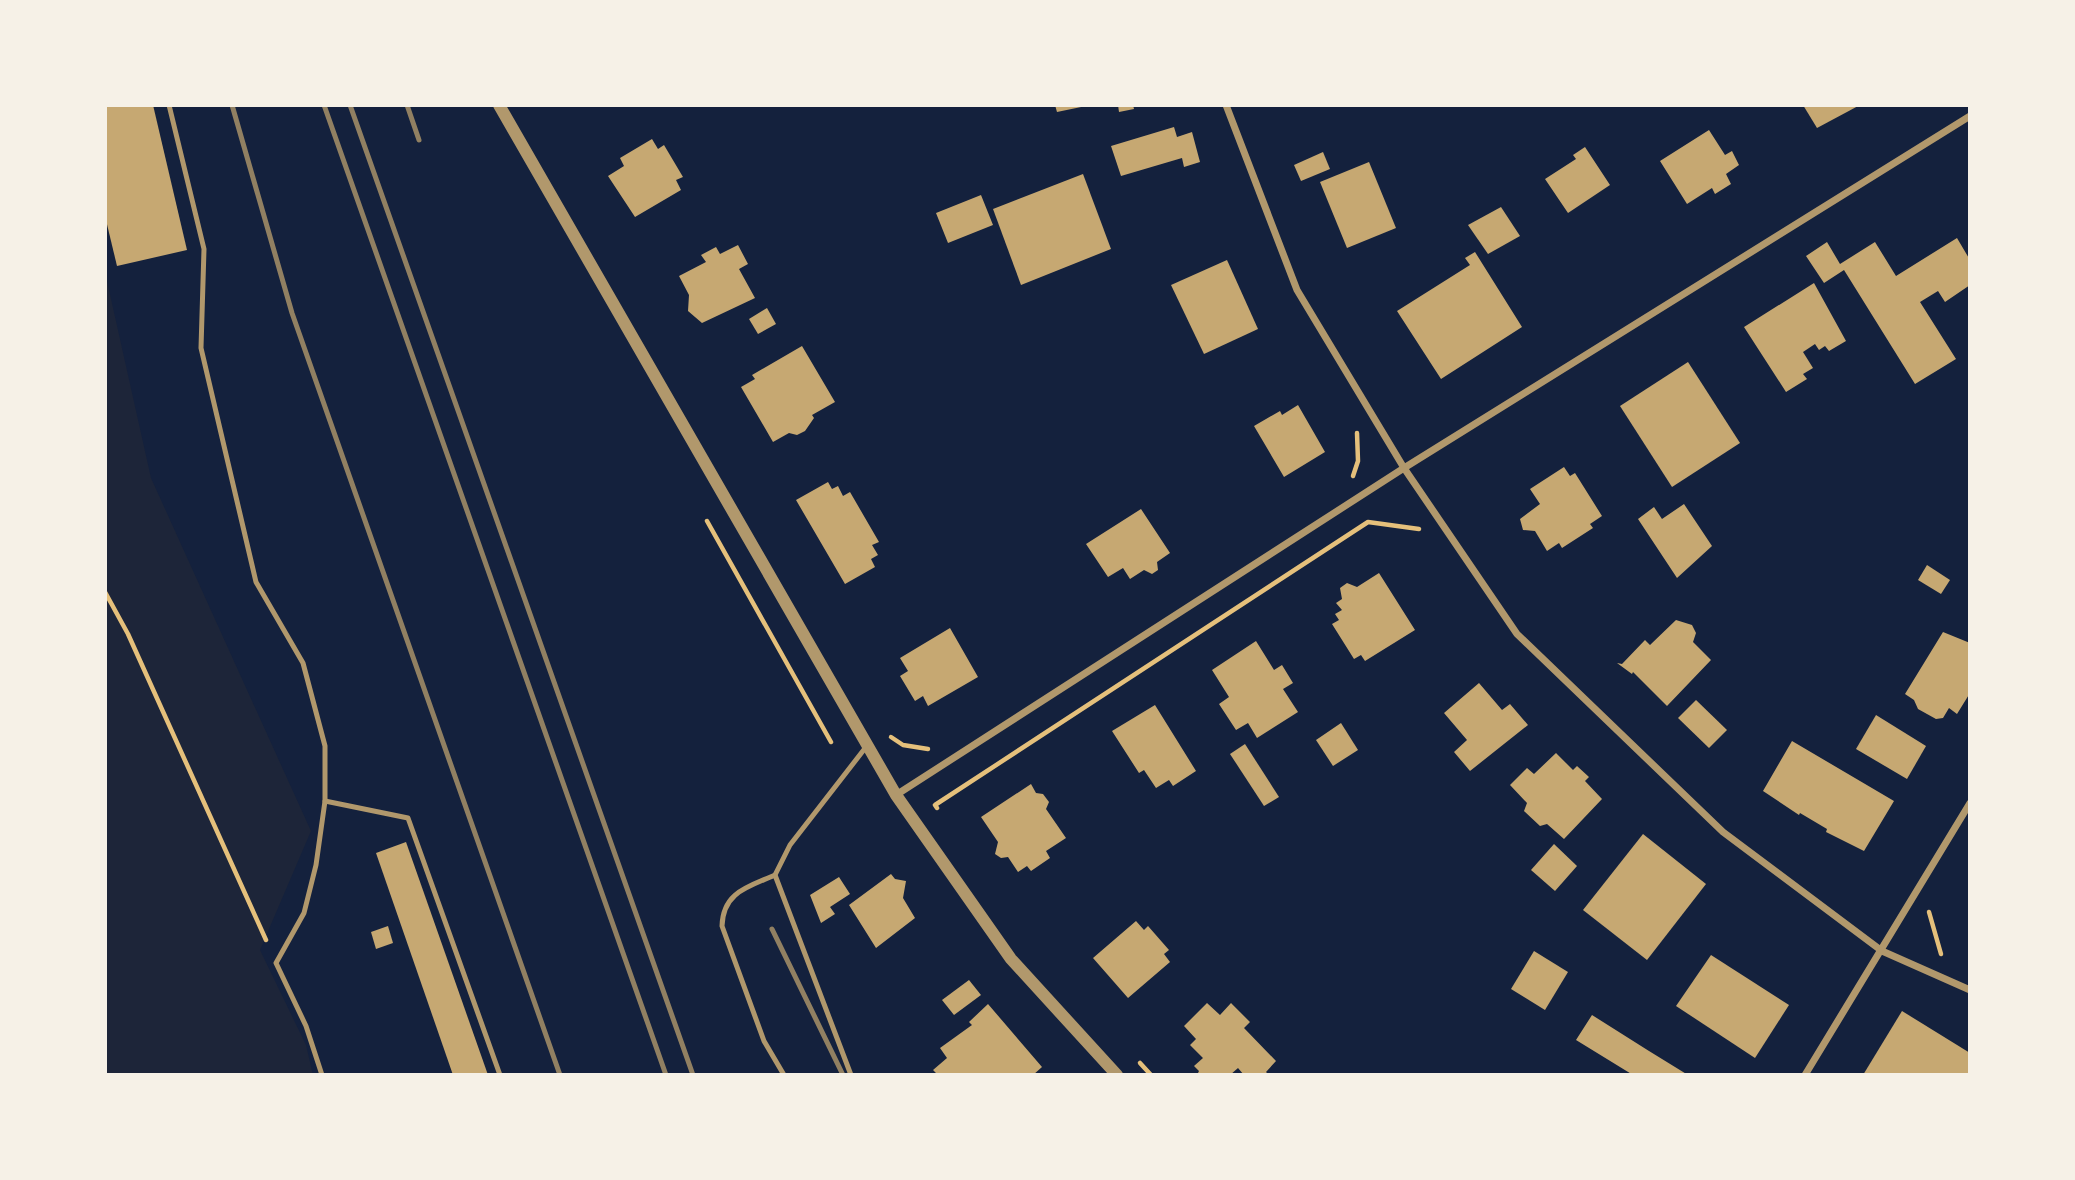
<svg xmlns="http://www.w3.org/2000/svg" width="2075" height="1180" font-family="'Public Sans',sans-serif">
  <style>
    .green { fill: #1d2539 }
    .building { fill: #c6a872 }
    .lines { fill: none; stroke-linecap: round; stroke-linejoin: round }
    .path { stroke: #e5c07b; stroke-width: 4.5 }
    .service { stroke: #b1986c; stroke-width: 5 }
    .minor { stroke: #b1986c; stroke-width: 7 }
    .tertiary { stroke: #b1986c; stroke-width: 12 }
    .rail { stroke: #918062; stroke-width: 5 }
  </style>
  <rect width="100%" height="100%" fill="#14213d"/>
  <polygon class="green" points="105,272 151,478 311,831 260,950 306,1045 313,1075 105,1075"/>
  <g class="building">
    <polygon points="105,105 153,105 187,250 117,266 105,216"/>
    <polygon points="1055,105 1086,105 1086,106 1057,112"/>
    <polygon points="1118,105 1133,105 1134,109 1119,112"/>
    <polygon points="1803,105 1860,105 1817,128"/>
    <polygon points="1174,127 1177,137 1192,132 1200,162 1184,167 1182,158 1121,176 1111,146"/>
    <polygon points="1709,130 1725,155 1732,151 1739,165 1726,174 1731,184 1715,194 1712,188 1687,204 1660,161"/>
    <polygon points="652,139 658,149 664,145 683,177 676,180 681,190 635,217 608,176 624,166 620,158"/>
    <polygon points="1585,147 1610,185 1568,213 1545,179 1576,159 1573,155"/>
    <polygon points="1323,152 1330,169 1301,181 1294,165"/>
    <polygon points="1369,162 1396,228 1347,248 1320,182"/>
    <polygon points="1083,174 1111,249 1021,285 993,209"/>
    <polygon points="981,195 993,225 948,243 936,213"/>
    <polygon points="1501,207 1520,236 1488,254 1468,225"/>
    <polygon points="1957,238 1970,260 1970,285 1945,302 1938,291 1920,302 1956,359 1915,384 1844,270 1824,283 1806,256 1827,242 1840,264 1875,242 1896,276"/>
    <polygon points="738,245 748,264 739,269 755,298 702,323 688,311 689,295 679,276 706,262 701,255 716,247 720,254"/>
    <polygon points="1475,252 1522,327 1441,379 1397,311 1470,265 1465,258"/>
    <polygon points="1227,260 1258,329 1204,354 1171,285"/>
    <polygon points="1814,283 1846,341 1829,351 1825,346 1819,350 1815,344 1803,352 1813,368 1803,374 1807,379 1786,392 1744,327"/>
    <polygon points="767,308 776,324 758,334 749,319"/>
    <polygon points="802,346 835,402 812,415 814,418 805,431 797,435 789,433 773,442 741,387 755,379 752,375"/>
    <polygon points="1688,362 1740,443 1672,487 1620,406"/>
    <polygon points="1298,405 1325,452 1284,477 1254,426 1280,411 1282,415"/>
    <polygon points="1564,467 1570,476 1575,473 1602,516 1590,524 1593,528 1562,548 1559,543 1547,551 1535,531 1523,530 1520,519 1540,504 1530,489"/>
    <polygon points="828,482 832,489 838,486 843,496 850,492 879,542 872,545 878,555 871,559 875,567 845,584 796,500"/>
    <polygon points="1684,504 1712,546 1677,578 1638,519 1654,507 1662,519"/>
    <polygon points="1141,509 1170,553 1157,562 1158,570 1152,574 1144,570 1130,579 1123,568 1108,577 1086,544"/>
    <polygon points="1927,565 1950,580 1941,594 1918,580"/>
    <polygon points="1379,573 1415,630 1365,661 1361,655 1354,659 1332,624 1339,620 1335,614 1342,610 1336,603 1342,599 1340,588 1347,583 1357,587"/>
    <polygon points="1676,620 1692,625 1696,633 1693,642 1711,660 1667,706 1633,672 1632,674 1617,663 1622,664 1645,640 1650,645"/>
    <polygon points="950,628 978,677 928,706 923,696 915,701 900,676 908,671 900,658"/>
    <polygon points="1943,632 1970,643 1970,693 1957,714 1949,708 1943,718 1936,719 1918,709 1914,700 1905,694"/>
    <polygon points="1256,641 1274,670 1282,665 1293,683 1283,689 1298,712 1257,738 1248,723 1236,730 1219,704 1229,697 1212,670"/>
    <polygon points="1479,683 1502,710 1510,704 1528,725 1470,771 1454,752 1467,740 1444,713"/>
    <polygon points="1696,700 1727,730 1709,748 1678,718"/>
    <polygon points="1155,705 1196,771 1173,786 1169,780 1156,788 1144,770 1139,773 1112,731"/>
    <polygon points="1876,715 1926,746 1907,779 1856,749"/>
    <polygon points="1341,723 1358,750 1333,766 1316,740"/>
    <polygon points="1792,741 1894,801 1864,851 1826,832 1827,829 1800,813 1799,815 1763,791"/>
    <polygon points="1245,744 1279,797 1264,806 1230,754"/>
    <polygon points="1556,753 1573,770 1577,766 1589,777 1585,781 1602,799 1564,839 1547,824 1540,826 1524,811 1527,803 1510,785 1527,768 1534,774"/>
    <polygon points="1031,784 1036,793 1043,794 1049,802 1046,809 1066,838 1046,851 1050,858 1031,871 1027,866 1018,872 1008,857 1001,858 995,854 998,842 981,817"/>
    <polygon points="1643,834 1706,884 1647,960 1583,910"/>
    <polygon points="406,842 488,1075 453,1075 376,853"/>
    <polygon points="1554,844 1577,866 1555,891 1531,870"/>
    <polygon points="891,874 895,879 906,881 903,898 915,918 876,948 849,905"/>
    <polygon points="839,877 850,894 830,907 835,914 821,923 810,895"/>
    <polygon points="1136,921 1144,930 1148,926 1169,950 1164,954 1170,962 1128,998 1093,958"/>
    <polygon points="388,926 393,943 376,949 371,932"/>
    <polygon points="1534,951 1568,972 1545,1010 1511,989"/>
    <polygon points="1711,955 1789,1005 1755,1058 1676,1006"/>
    <polygon points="969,980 981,995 954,1015 942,1000"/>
    <polygon points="1207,1003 1220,1015 1231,1003 1250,1022 1244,1028 1276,1061 1266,1072 1269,1075 1244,1075 1238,1068 1230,1075 1197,1075 1199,1071 1194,1066 1203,1058 1190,1045 1196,1039 1184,1026"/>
    <polygon points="988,1004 1042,1067 1033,1075 938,1075 933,1070 947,1058 940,1048 972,1025 969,1022"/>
    <polygon points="1902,1011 1970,1053 1970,1075 1863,1075"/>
    <polygon points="1592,1015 1649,1051 1688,1075 1633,1075 1576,1040"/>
  </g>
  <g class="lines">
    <g class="path">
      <polyline points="1353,476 1358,461 1357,433"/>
      <polyline points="707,521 831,742"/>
      <polyline points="105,592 128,634 266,940"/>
      <polyline points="891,737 903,745 928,749"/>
      <polyline points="937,808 935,805 1368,522 1419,529"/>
      <polyline points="1929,912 1941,954"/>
      <polyline points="1140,1063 1151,1075"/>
    </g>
    <g class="service">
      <polyline points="169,105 204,249 201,348 256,582 303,663 325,746 325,801 316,865 304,913 276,963 306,1026 322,1075"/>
      <polyline points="325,801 408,818 500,1075"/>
      <path d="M 775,875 C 748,887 723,892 722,926 L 764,1041 L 784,1075"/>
      <polyline points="851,1075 775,875 790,845 866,747"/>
    </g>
    <g class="minor">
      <polyline points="1226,105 1297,290 1404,468 1517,634 1723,832 1882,951 1970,990"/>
      <polyline points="896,795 1404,468 1970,116"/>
      <polyline points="1805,1075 1970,803"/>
    </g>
    <polyline class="tertiary" points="499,105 896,795 1011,959 1117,1075"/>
    <g class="rail">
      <polyline points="232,105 292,313 560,1075"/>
      <polyline points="324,105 666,1075"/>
      <polyline points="350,105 693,1075"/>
      <polyline points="407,105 419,140"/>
      <polyline points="772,929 843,1075"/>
    </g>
  </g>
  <rect width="2075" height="1180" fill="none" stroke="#f6f1e7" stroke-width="214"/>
</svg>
